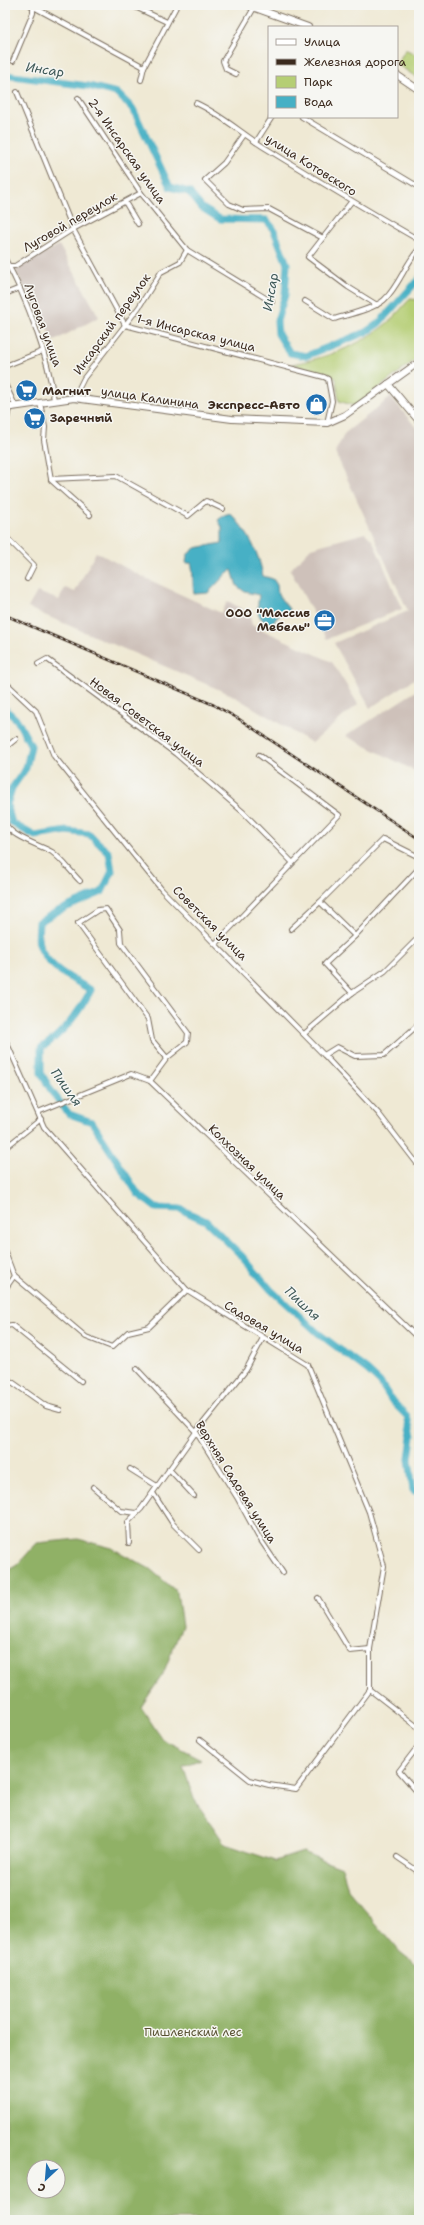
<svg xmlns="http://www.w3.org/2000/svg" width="424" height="2225" font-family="'Shantell Sans',sans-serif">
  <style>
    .industrial { fill: #cec1ba }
    .green { fill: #b5ce74; stroke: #787c49 }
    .forest { fill: #90b166; stroke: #666e42; fill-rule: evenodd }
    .water { fill: #46b0c5; stroke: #406d72 }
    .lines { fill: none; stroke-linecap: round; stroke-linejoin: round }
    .river { stroke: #46b0c5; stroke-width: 7 }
    .street-casing { stroke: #7a6d5e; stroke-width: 6 }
    .secondary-casing { stroke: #7a6d5e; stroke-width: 8 }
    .street { stroke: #fff; stroke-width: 4 }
    .secondary { stroke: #fff; stroke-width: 6 }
    .rail-casing { stroke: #3b2a1e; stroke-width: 2.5 }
    .rail { stroke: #f6f6f2; stroke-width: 1; stroke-dasharray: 3; stroke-linecap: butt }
    .labels { text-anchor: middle; stroke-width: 3; stroke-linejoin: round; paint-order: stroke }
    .street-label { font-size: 12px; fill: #3b2a1e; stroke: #f6f6f2 }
    .poi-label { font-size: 12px; font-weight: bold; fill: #3b2a1e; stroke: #f6f6f2; text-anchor: start }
    .park-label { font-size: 12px; fill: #5a5334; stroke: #f6f6f2 }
    .water-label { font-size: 13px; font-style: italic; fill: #3f5958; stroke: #f6f6f2 }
  </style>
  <rect width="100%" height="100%" fill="#f6f6f2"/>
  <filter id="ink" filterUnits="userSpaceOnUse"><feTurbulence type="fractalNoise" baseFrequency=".025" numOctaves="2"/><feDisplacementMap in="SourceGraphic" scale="8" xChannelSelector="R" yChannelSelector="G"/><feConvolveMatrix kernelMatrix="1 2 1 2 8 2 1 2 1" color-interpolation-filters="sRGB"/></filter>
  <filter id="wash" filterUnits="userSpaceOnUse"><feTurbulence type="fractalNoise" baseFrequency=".012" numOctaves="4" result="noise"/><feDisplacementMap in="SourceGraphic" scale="16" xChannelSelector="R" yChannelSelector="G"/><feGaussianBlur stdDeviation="0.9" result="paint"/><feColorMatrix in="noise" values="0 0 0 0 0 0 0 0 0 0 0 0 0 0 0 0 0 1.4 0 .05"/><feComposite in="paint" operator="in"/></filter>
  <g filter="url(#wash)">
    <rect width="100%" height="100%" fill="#efe9d4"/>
    <g class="industrial">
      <polygon points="59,245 99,317 54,341 15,270"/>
      <polygon points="391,397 419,431 419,676 370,708 334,643 408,611 335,452 345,433"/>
      <polygon points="365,533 373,541 402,609 327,639 290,570 311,548"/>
      <polygon points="96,552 141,576 221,613 228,601 249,613 252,625 332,662 358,704 312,743 232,695 28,608 37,592 59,600 65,588 75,592"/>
      <polygon points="419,689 419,773 346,736"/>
    </g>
    <g class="green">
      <polygon points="405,50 407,50 419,56 419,79 397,64"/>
      <path d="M 410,299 L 419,300 L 419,357 L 355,406 L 339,401 L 336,378 L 292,364 C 326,358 359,346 386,324 C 395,317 402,307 410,299 Z"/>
    </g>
    <path class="forest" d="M 78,1539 L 112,1548 L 150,1569 L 177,1592 L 182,1626 L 163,1674 L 141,1707 L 162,1739 L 201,1759 L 183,1766 L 194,1799 L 225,1844 L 275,1861 L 303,1852 L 342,1867 L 348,1890 L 400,1952 L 419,1967 L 419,2220 L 5,2220 L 5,1572 L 17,1565 L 37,1543 ZM 34,2167 L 58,2167 L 58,2191 L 34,2191 Z"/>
    <path class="water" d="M 231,514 C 248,531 259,553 263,576 L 273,579 L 277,585 L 278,595 L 293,614 L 280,614 L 272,624 C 256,621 257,609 259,595 L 245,592 L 237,586 L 232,570 L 228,572 L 208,593 L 194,594 C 192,584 194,570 191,563 L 186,563 L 187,555 L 195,548 L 222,543 L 222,527 L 218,520 L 223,516 Z"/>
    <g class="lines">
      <g class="river">
        <polyline points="5,75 88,86 117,93 133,109 170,187 189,192 202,208 220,219 266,220 273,228 287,264 285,295 277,321 278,334 290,353 306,356 366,332 379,323 419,279"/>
        <path d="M 5,709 L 17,720 L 31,746 L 26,768 L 12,788 L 7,805 L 12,823 L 35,836 L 67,831 L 89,834 L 109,853 L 112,871 L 102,892 L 58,911 L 39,922 C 39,929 37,938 39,944 C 46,967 71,978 91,990 C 78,1014 64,1033 41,1048 L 41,1073 L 52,1092 L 69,1114 L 92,1122 L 138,1194 L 156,1208 L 180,1209 L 206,1221 L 242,1256 L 271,1290 L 318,1333 L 367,1370 L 380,1382 L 392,1401 L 407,1416 L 412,1437 L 409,1459 L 413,1490 L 419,1493"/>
      </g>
    </g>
  </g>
  <g filter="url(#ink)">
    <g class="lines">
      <defs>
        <g id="street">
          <polyline points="30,5 144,67"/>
          <polyline points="131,5 167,22"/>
          <polyline points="13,61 33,13 33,7"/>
          <polyline points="236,74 226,69 223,61 254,8"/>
          <polyline points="141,80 144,67 177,5"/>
          <polyline points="17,92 73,229 125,325 324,377 328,379 332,401 327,423"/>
          <polyline points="78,98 141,193 187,250 272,302"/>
          <path d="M 196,103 C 220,114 240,132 262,146 C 314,178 366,210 419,240"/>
          <polyline points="302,117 419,187"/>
          <polyline points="244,135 224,163 205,180 229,204 243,210 269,209 323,238"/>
          <polyline points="256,142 272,117"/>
          <polyline points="125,202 138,224"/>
          <polyline points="351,202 308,257 348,287 377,305"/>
          <path d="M 5,259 C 27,299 48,355 54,400"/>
          <polyline points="9,266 15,266 73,229 141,193"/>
          <polyline points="5,294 20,288"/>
          <path d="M 305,301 L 334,319 C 347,315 374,309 384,300 C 399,286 405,264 419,249"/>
          <polyline points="5,366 43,351"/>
          <polyline points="5,384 16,407"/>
          <polyline points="74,398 84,378 139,307 161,272 180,262 187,250"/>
          <polyline points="40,403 45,427 44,440 51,479 116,476 188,516 206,501 223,509"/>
          <polyline points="5,429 9,408"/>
          <polyline points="51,480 90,515"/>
          <polyline points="5,536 34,565 27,579"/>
          <polyline points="38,664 47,659 176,754 243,812 292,862"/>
          <polyline points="5,682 36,711 54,756 162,890 324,1055 379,1114 419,1166"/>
          <polyline points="5,748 16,739"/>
          <path d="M 5,822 C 8,836 40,845 52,852 C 62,859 71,872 80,881"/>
          <polyline points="291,929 320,902"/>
          <polyline points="355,936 419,868"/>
          <polyline points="216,943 339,815 259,755"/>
          <polyline points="352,993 325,964 355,936 320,902 383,839 419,857"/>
          <polyline points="304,1034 352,993 385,971 419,937"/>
          <polyline points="5,1039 44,1127 187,1290 308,1365 369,1512 384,1566 370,1649 370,1690"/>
          <polyline points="324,1055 337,1047 355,1056 384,1055 419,1024"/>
          <polyline points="150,1081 167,1058 152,1040 148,1019 78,923 98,910 106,909 120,930 121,943 188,1033 187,1042 167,1058"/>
          <polyline points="38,1112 131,1074 150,1081 419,1339"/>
          <polyline points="5,1148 41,1119"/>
          <polyline points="5,1252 14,1276 86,1337 112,1347 128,1332 149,1327 187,1290"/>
          <polyline points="5,1289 14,1276"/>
          <polyline points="5,1326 12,1325 81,1381"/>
          <polyline points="137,1369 196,1432 238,1499 258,1536 283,1573"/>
          <polyline points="5,1377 46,1406 60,1410"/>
          <polyline points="5,1387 11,1381"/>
          <polyline points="130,1469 157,1486"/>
          <polyline points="169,1469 194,1496"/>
          <polyline points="93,1487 121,1511 137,1513"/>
          <polyline points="153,1493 173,1524 199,1550"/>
          <polyline points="129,1543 128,1522 141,1509 196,1432 246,1370 263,1338"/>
          <polyline points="318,1598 350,1651 370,1649"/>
          <polyline points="370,1690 419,1728"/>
          <polyline points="200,1740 250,1780 269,1785 296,1789 370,1690"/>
          <polyline points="419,1745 399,1771 419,1794"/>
          <polyline points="397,1857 419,1872"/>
        </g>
        <g id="secondary">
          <polyline points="247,5 308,27"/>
          <polyline points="397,75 419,90"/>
          <polyline points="388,384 419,421"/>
          <polyline points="5,408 74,398 232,419 327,423 345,415 419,362"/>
        </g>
      </defs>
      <use href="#street" class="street-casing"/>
      <use href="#secondary" class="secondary-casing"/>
      <use href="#street" class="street"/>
      <use href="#secondary" class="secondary"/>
      <defs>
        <polyline id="rail" points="5,615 214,705 239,719 419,839"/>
      </defs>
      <use href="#rail" class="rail-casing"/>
      <use href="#rail" class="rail"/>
    </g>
  </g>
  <defs>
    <symbol id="supermarket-disc" viewBox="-11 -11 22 22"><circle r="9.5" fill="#1f6fb2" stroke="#f6f6f2"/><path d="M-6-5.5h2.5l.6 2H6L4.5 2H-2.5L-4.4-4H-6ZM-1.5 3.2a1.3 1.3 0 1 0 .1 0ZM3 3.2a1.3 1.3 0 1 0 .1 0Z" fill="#fff"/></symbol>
    <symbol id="shop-disc" viewBox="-11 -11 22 22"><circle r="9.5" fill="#1f6fb2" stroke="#f6f6f2"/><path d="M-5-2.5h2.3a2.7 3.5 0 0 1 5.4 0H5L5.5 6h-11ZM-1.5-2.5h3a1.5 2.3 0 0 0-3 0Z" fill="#fff"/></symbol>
    <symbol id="office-disc" viewBox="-11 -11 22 22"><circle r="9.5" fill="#1f6fb2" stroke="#f6f6f2"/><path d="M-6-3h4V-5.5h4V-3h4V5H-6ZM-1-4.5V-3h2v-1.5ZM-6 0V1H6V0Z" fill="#fff"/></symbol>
  </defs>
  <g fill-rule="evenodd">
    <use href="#supermarket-disc" x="14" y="378" width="25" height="25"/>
    <use href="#shop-disc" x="304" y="392" width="25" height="25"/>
    <use href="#supermarket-disc" x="22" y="406" width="25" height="25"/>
    <use href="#office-disc" x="312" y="608" width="25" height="25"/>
  </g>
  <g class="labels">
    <g class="street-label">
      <text transform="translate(127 151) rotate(55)" y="4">2-я Инсарская улица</text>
      <text transform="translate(311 165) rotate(32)" y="4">улица Котовского</text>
      <text transform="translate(70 222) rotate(-30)" y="4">Луговой переулок</text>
      <text transform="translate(112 324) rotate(-54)" y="4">Инсарский переулок</text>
      <text transform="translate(43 325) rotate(70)" y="4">Луговая улица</text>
      <text transform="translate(196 333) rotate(14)" y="4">1-я Инсарская улица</text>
      <text transform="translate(150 398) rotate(8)" y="4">улица Калинина</text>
      <text transform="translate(147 722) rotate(37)" y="4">Новая Советская улица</text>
      <text transform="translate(210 923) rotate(45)" y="4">Советская улица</text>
      <text transform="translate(247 1162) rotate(44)" y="4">Колхозная улица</text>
      <text transform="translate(264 1327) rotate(31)" y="4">Садовая улица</text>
      <text transform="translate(236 1482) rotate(58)" y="4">Верхняя Садовая улица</text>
    </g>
    <g class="poi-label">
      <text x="42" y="395">Магнит</text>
      <text x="300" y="409" text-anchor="end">Экспресс-Авто</text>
      <text x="50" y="422">Заречный</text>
      <text x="310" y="617" text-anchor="end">ООО "Массив<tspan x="310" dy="14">Мебель"</tspan></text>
    </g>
    <g class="park-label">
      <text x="193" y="2036">Пишленский лес</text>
    </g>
    <g class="water-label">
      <text transform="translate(45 69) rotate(9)" y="5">Инсар</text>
      <text transform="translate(270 292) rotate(-80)" y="5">Инсар</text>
      <text transform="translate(67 1087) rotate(54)" y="5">Пишля</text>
      <text transform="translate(303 1303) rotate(43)" y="5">Пишля</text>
    </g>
  </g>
  <rect width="424" height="2225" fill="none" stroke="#f6f6f2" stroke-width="20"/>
  <rect x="268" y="26" width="130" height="92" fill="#f6f6f2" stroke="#aba49d"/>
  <rect x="276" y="39" width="20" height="6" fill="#ffffff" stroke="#aba49d"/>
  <text x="304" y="46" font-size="12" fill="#3b2a1e">Улица</text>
  <rect x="276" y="59" width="20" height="6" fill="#3b2a1e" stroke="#aba49d"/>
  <text x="304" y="66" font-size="12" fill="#3b2a1e">Железная дорога</text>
  <rect x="276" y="76" width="20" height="12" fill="#b5ce74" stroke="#aba49d"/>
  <text x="304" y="86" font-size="12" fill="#3b2a1e">Парк</text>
  <rect x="276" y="96" width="20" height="12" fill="#46b0c5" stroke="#aba49d"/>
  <text x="304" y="106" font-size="12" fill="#3b2a1e">Вода</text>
  <g transform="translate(46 2179) rotate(206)"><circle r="19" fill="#f6f6f2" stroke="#aba49d"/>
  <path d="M0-3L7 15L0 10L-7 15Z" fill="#1f6fb2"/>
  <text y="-6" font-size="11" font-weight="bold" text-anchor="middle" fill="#3b2a1e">С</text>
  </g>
</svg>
